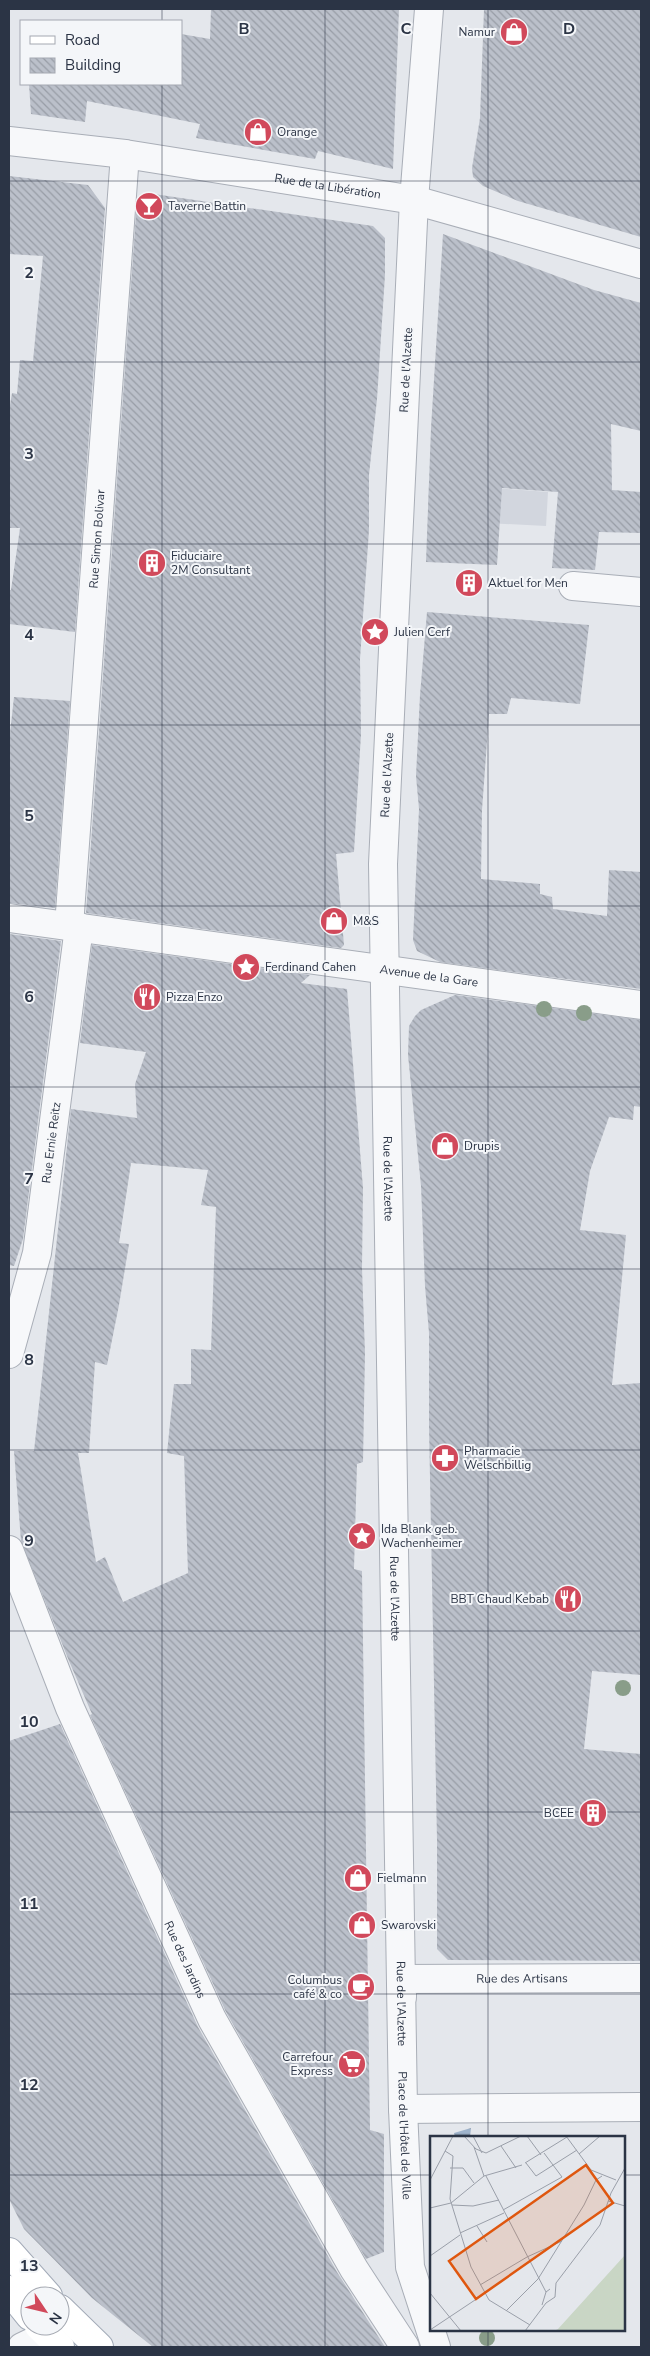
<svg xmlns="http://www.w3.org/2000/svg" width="650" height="2356" font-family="'Nunito Sans',sans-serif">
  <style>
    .built { fill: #d2d6de }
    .water { fill: url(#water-rules) }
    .building { fill: url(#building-back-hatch); fill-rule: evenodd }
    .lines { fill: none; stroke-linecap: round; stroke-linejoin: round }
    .pedestrian-casing { stroke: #a9aeb7; stroke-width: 30 }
    .minor-casing { stroke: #a9aeb7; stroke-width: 30 }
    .primary-casing { stroke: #a3abb8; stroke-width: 30 }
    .pedestrian { stroke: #f7f8fa; stroke-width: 28 }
    .minor { stroke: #f7f8fa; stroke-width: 28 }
    .primary { stroke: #fff; stroke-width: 28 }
    .tree { fill: #899d89 }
    .grid { fill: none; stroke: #2b3445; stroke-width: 1; stroke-opacity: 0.55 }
    .labels { text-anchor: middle; stroke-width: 4; stroke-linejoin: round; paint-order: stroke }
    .poi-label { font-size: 12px; fill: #2b3445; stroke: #f4f6f9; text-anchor: start }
    .street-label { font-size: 12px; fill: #2b3445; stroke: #f4f6f9 }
    .inset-road { fill: none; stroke: #9a9fa9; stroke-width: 1 }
    .view { fill: #df570f; fill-opacity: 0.15; stroke: #df570f; stroke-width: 2.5 }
    .inset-edge { fill: none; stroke: #2b3445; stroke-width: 2.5 }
    .grid-label { font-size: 16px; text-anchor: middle; font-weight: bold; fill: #2b3445; stroke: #f4f6f9; stroke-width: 4; stroke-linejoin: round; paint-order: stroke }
  </style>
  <defs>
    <pattern id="water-rules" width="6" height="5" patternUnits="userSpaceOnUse" patternTransform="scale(1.25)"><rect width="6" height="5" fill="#9fb4cc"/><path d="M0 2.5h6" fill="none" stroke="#8293a7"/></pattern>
    <pattern id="building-back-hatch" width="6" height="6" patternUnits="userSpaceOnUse" patternTransform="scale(1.25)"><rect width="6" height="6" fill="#bbc0ca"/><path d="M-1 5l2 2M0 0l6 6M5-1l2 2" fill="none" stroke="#989da6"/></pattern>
  </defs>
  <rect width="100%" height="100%" fill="#e4e7ec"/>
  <polygon class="built" points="429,483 548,492 546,526 428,520"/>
  <polygon class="water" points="471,2128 470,2137 455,2137 454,2133"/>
  <g class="building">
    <polygon points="211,9 399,9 393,169 318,151 315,159 196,138 200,124 87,101 85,122 31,114 29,84 181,84 181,34 210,39"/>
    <polygon points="484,9 641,9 641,237 518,201 483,186 473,177 472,168 480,118"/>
    <polygon points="9,176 88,185 105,208 75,632 9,624 9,590 11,590 20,528 9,528 9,411 12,393 17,394 20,360 33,361 43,256 9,254"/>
    <polygon points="147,193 373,226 385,238 385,275 377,399 369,475 369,530 360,659 361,734 354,852 336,854 344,945 341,948 86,913 137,201"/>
    <polygon points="443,234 594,290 641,303 641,431 611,424 612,490 641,492 641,533 599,532 595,570 552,568 558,492 502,488 497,565 426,562 431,428"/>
    <polygon points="427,612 589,625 580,704 511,698 507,714 489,714 482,810 481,879 540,884 540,894 552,897 553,909 607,916 609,870 641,872 641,989 440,962 417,951 413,940 419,809 416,776 420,695"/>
    <polygon points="14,697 70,701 55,908 9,903 9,742"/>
    <polygon points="9,934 61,941 23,1239 14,1266 9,1265"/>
    <path d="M 92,945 L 310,975 L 301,983 L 347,989 L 363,1188 L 362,1268 L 365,1353 L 363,1462 L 357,1464 L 354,1569 L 362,1571 L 370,2130 L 384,2134 L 384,2252 L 366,2259 L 226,2012 L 90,1715 L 92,1714 L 69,1661 L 21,1541 L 14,1451 L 34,1451 L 71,1109 L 137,1118 L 135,1084 L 146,1052 L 80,1043 ZM 131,1163 L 208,1170 L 201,1205 L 216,1207 L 211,1350 L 191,1349 L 191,1384 L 174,1384 L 167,1453 L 184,1456 L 188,1573 L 123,1602 L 105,1557 L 96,1562 L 78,1453 L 89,1453 L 95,1362 L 107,1365 L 119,1305 L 129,1244 L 119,1243 Z"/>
    <polygon points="455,995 641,1020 641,1107 634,1106 633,1120 609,1117 590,1171 580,1230 626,1235 612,1385 641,1383 641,1675 592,1671 584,1749 641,1754 641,1961 448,1960 437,1949 437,1840 429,1426 429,1333 425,1286 421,1186 408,1055 409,1026 415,1016 421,1010"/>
    <polygon points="60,1724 198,2027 337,2272 385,2347 153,2347 92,2298 24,2229 9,2199 9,1741"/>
  </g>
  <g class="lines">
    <defs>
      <g id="pedestrian">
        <path id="s1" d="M 429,9 L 414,200 L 383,864 L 403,2109 L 410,2267 L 436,2347"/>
        <path id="s2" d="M 402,1997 L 402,1979 L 641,1978"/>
        <polyline points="403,2109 641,2107"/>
      </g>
      <g id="minor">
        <path id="s3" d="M 9,141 L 125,154 L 414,200 L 641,264"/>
        <polyline points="573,586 641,592"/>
        <path id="s4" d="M 9,918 L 641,1005"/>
        <path id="s5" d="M 69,926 L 125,154"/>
        <path id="s6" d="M 9,1354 L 37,1253 L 79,927"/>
        <path id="s7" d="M 9,1550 L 70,1708 L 212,2019 L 354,2269 L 405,2347"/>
        <polyline points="22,2347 47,2335 56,2326"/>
      </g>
      <g id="primary">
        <polyline points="9,2252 48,2296"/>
        <polyline points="9,2290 30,2316"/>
        <polyline points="60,2309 99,2347"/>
        <polyline points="39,2326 60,2347"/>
      </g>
    </defs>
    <use href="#pedestrian" class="pedestrian-casing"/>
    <use href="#minor" class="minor-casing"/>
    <use href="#primary" class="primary-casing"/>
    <use href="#pedestrian" class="pedestrian"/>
    <use href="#minor" class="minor"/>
    <use href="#primary" class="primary"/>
  </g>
  <g class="tree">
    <circle cx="544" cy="1009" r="8"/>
    <circle cx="584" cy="1013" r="8"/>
    <circle cx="623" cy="1688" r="8"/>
    <circle cx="487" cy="2338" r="8"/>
  </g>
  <path class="grid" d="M 162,9 L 162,21M 325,9 L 325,2347M 488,9 L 488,2137M 162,84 L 162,2347M 9,181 L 641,181M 9,362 L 641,362M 9,544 L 641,544M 9,725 L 641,725M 9,906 L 641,906M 9,1087 L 641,1087M 9,1269 L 641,1269M 9,1450 L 641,1450M 9,1631 L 641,1631M 9,1812 L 641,1812M 9,1994 L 641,1994M 9,2175 L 431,2175M 624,2175 L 641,2175M 488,2330 L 488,2347"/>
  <defs>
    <symbol id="shop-disc" viewBox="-11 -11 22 22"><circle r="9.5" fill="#d1495b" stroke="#f4f6f9"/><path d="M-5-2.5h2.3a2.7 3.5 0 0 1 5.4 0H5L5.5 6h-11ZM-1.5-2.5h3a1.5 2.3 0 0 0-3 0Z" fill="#fff"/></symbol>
    <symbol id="bar-disc" viewBox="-11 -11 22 22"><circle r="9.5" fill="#d1495b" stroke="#f4f6f9"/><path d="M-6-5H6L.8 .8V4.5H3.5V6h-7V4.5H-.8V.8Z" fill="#fff"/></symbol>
    <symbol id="building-disc" viewBox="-11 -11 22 22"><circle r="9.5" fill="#d1495b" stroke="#f4f6f9"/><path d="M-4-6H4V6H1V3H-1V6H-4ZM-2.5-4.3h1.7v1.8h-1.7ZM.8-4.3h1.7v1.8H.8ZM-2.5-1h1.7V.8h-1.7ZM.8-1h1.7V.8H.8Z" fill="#fff"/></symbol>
    <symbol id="sight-disc" viewBox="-11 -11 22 22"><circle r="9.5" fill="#d1495b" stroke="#f4f6f9"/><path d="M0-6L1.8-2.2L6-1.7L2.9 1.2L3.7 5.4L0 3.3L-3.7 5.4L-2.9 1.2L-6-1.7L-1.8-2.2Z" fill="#fff"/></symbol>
    <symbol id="restaurant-disc" viewBox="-11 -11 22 22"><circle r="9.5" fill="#d1495b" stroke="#f4f6f9"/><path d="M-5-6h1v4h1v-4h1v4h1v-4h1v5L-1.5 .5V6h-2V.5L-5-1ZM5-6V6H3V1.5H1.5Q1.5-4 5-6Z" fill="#fff"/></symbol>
    <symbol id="pharmacy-disc" viewBox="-11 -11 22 22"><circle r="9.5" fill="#d1495b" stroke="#f4f6f9"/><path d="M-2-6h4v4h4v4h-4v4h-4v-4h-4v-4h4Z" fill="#fff"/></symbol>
    <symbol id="cafe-disc" viewBox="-11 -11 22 22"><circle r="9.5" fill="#d1495b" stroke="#f4f6f9"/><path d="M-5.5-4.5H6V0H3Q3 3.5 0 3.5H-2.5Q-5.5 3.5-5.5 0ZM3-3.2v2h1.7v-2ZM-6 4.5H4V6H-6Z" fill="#fff"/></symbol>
    <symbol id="supermarket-disc" viewBox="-11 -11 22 22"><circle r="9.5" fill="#d1495b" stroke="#f4f6f9"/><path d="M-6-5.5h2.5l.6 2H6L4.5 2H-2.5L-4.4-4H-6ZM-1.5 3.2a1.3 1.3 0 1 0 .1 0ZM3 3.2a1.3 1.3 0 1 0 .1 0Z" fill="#fff"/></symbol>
  </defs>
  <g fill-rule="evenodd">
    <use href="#shop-disc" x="498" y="16" width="32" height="32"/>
    <use href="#shop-disc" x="242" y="116" width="32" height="32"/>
    <use href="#bar-disc" x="133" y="190" width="32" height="32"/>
    <use href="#building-disc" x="136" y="547" width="32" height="32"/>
    <use href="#building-disc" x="453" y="567" width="32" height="32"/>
    <use href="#sight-disc" x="359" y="616" width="32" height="32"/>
    <use href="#shop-disc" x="318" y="905" width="32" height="32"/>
    <use href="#sight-disc" x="230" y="951" width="32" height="32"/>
    <use href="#restaurant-disc" x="131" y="981" width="32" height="32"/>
    <use href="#shop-disc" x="429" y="1130" width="32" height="32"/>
    <use href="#pharmacy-disc" x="429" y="1442" width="32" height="32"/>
    <use href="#sight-disc" x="346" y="1520" width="32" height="32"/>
    <use href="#restaurant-disc" x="552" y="1583" width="32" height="32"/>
    <use href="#building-disc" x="577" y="1797" width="32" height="32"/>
    <use href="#shop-disc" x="342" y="1862" width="32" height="32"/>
    <use href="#shop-disc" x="346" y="1909" width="32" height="32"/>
    <use href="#cafe-disc" x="345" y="1971" width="32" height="32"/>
    <use href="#supermarket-disc" x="336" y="2048" width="32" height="32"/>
  </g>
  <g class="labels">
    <g class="poi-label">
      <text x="495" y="36" text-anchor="end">Namur</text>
      <text x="277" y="136">Orange</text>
      <text x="168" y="210">Taverne Battin</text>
      <text x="171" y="560">Fiduciaire<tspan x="171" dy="14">2M Consultant</tspan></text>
      <text x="488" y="587">Aktuel for Men</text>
      <text x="394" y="636">Julien Cerf</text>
      <text x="353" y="925">M&amp;S</text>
      <text x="265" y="971">Ferdinand Cahen</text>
      <text x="166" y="1001">Pizza Enzo</text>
      <text x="464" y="1150">Drupis</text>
      <text x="464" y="1455">Pharmacie<tspan x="464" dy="14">Welschbillig</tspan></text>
      <text x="381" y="1533">Ida Blank geb.<tspan x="381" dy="14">Wachenheimer</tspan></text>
      <text x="549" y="1603" text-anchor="end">BBT Chaud Kebab</text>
      <text x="574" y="1817" text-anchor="end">BCEE</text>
      <text x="377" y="1882">Fielmann</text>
      <text x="381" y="1929">Swarovski</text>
      <text x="342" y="1984" text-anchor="end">Columbus<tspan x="342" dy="14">café &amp; co</tspan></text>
      <text x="333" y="2061" text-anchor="end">Carrefour<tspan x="333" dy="14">Express</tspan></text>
    </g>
    <g class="street-label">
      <text dy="4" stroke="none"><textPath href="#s3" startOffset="322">Rue de la Libération</textPath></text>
      <text transform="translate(406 370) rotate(-87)" y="4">Rue de l'Alzette</text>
      <text dy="4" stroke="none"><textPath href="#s5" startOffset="388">Rue Simon Bolivar</textPath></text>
      <text transform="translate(387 775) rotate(-87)" y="4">Rue de l'Alzette</text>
      <text dy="4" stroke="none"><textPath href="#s4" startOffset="424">Avenue de la Gare</textPath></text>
      <text dy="4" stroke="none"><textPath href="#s6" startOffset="216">Rue Ernie Reitz</textPath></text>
      <text dy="4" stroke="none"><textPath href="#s1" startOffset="1171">Rue de l'Alzette</textPath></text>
      <text dy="4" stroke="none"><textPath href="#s1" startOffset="1591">Rue de l'Alzette</textPath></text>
      <text dy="4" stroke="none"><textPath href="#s7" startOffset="446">Rue des Jardins</textPath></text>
      <text dy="4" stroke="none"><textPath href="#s2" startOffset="138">Rue des Artisans</textPath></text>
      <text dy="4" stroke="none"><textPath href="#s1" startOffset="1996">Rue de l'Alzette</textPath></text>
      <text dy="4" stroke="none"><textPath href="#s1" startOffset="2128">Place de l'Hôtel de Ville</textPath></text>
    </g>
  </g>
  <g transform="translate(430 2136)">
    <rect width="195" height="195" fill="#e4e7ec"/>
    <path d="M 195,119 L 195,195 L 124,195 L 128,193 Z" fill="#c9d6c5"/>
    <path class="inset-road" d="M 34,0 L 46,13 L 56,17 L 91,0M 43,0 L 52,17M 97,0 L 111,19M 136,0 L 161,34 L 186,44M 71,10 L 86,32M 44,11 L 54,40M 15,15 L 23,20 L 20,63 L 41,131 L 59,164 L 100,189M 149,18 L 170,0M 95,27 L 137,1M 96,27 L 106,40 L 147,14M 20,32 L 33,32 L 44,47M 56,40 L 116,156M 0,44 L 23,0M 178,65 L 195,70M 22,69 L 43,70 L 69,64M 0,72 L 21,67 L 54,40 L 92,29M 73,74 L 132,41 L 114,17M 47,90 L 57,106M 30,97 L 74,77M 0,120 L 30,99M 97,121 L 132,105M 50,149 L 97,121M 0,157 L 31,195M 112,169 L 116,156 L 120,153M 76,175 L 108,143 L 154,69 L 166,44 L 172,40M 0,194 L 54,158M 95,195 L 116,167 L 125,161 L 126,147 L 170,89 L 181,57 L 195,32"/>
    <path class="view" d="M 156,29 L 183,67 L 46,163 L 19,125 Z"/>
    <rect width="195" height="195" class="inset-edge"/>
  </g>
  <g class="grid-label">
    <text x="244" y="34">B</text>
    <text x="406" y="34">C</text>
    <text x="569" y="34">D</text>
    <text x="29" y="278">2</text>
    <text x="29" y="459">3</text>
    <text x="29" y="640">4</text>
    <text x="29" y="821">5</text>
    <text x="29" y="1002">6</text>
    <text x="29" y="1184">7</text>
    <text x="29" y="1365">8</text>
    <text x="29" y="1546">9</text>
    <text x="29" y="1727">10</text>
    <text x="29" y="1909">11</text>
    <text x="29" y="2090">12</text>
    <text x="29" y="2271">13</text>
  </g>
  <rect width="650" height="2356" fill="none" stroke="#2b3445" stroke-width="20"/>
  <rect x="20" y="20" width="162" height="65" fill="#f4f6f9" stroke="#a4a8b1"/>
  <rect x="30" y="36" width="25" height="8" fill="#ffffff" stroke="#a4a8b1"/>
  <text x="65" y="45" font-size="15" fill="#2b3445">Road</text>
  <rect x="30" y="58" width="25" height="15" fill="url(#building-back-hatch)" stroke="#a4a8b1"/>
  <text x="65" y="70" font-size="15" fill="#2b3445">Building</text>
  <g transform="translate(45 2311) rotate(125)"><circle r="24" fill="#f4f6f9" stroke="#a4a8b1"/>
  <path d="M0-4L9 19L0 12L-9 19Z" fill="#d1495b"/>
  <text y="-8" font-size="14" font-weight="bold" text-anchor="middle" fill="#2b3445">N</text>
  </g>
</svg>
